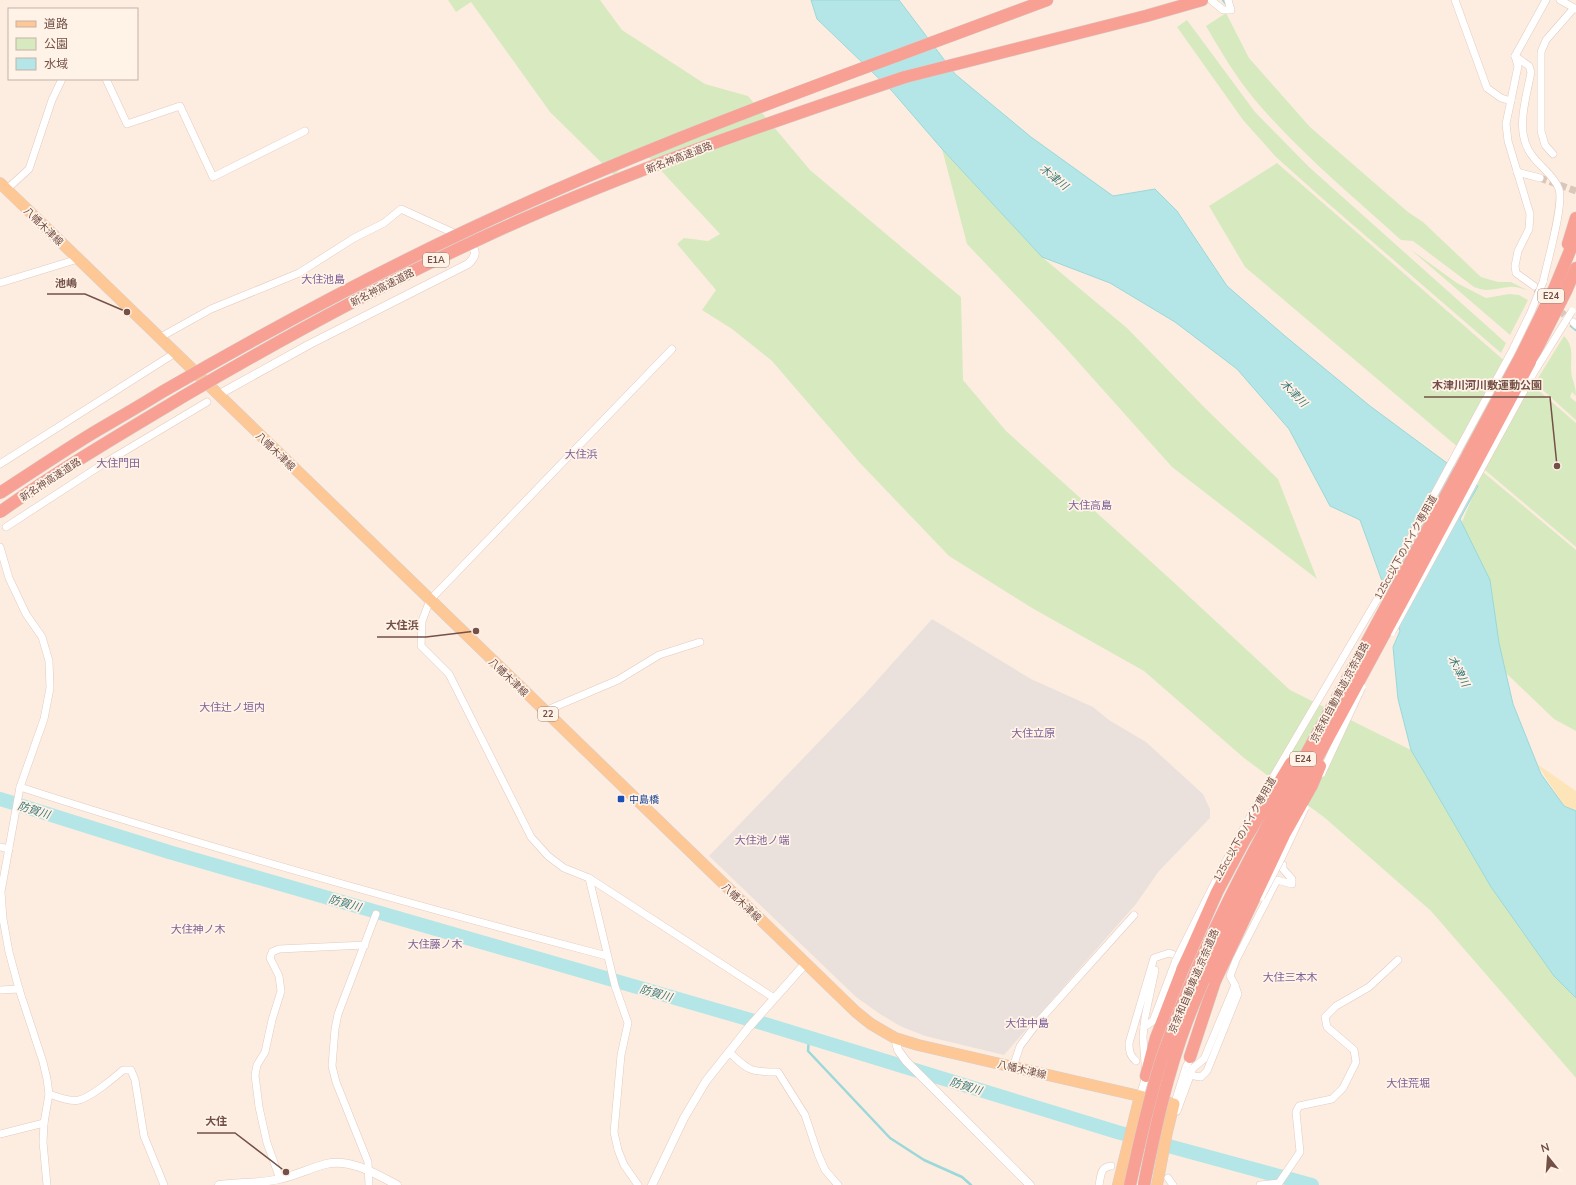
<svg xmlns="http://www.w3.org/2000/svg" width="1576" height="1185" font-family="Mulish,'Noto Sans JP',sans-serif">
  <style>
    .industrial { fill: #ebe1dc }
    .green { fill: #d7eabf }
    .sand { fill: #fee5b9 }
    .water { fill: #b4e6e7; stroke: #9ad8d9 }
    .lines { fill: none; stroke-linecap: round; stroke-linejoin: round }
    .stream { stroke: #9ad8d9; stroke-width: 2.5 }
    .river { stroke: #b4e6e7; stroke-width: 14 }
    .minor-tunnel { stroke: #dbc6ba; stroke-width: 7; stroke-dasharray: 7 3.5; stroke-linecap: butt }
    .minor-casing { stroke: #e3cabf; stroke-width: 8 }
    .tertiary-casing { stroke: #e3cabf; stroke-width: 9 }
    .primary-casing { stroke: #d8cecb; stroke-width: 12 }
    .motorway-casing { stroke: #d8cecb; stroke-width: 13 }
    .minor { stroke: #fff; stroke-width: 7 }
    .tertiary { stroke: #fff; stroke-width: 8 }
    .primary { stroke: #fec896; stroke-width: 11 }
    .motorway { stroke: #f9a094; stroke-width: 12 }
    .minor-bridge-casing { stroke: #e3cabf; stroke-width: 8; stroke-linecap: butt }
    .motorway-bridge-casing { stroke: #d8cecb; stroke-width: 13; stroke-linecap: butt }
    .minor-bridge { stroke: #fff; stroke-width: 7 }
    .motorway-bridge { stroke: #f9a094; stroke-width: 12 }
    .transit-dot { fill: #1a4fb4; stroke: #fff2e7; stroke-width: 1.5 }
    .labels { text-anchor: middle; stroke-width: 3.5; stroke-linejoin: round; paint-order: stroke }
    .shield { fill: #fff2e7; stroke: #9e8177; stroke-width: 1 }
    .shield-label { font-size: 9px; font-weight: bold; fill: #745047 }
    .street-label { font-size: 10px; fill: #745047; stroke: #fff2e7 }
    .transit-label { font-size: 10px; fill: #164399; stroke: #fff2e7; text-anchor: start }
    .water-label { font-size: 11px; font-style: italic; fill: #3a797b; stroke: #fff2e7 }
    .neighbourhood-label { font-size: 11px; fill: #7e6298; stroke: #fff2e7 }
    .leader { fill: none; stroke: #745047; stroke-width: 1.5 }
    .callout-dot { fill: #745047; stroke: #fff2e7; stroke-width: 1.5 }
    .callout-label { font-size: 11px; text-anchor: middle; font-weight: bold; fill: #745047; stroke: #fff2e7; stroke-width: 3.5; stroke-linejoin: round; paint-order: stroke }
  </style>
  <rect width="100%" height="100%" fill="#fdede0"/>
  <polygon class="industrial" points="932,619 1031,679 1093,707 1109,720 1146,742 1203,794 1210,809 1210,818 1159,871 1136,904 1004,1055 925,1036 900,1026 880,1014 856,997 709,856 864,695"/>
  <g class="green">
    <polygon points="448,0 600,0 622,30 705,84 748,96 810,170 961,297 963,380 1006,431 1168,577 1290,690 1411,750 1491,887 1554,976 1576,998 1576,1078 1431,911 1325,818 1244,758 1144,671 1032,608 949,556 860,463 772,361 732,329 702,310 716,290 677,244 684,238 708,241 720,234 641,149 614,175 550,112 471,2 456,12"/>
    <path d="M 1226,13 L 1249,58 L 1310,127 L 1408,212 L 1423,222 L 1481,277 L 1498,282 L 1511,282 L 1529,291 C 1523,289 1515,286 1509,287 C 1496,288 1487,293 1474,287 L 1413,241 L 1401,240 C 1351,195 1298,151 1255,100 C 1236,77 1221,52 1206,26 Z"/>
    <polygon points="1187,20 1255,112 1309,167 1506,343 1501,353 1323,199 1276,157 1243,120 1177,27"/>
    <polygon points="942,149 1042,257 1127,328 1205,408 1278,479 1317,579 1172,467 1063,345 967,244"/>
    <polygon points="1277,163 1576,423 1576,547 1245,267 1209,206"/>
    <polygon points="1410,249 1457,283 1486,298 1509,294 1519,295 1528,300 1510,335"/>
    <path d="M 1564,336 C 1576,348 1569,361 1572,377 C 1574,384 1576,388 1576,396 L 1572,392 L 1570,397 L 1576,402 L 1576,420 L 1535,383 Z"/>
    <polygon points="1483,472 1576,550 1576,731 1554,719 1506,673 1462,522"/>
  </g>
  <polygon class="sand" points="1537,764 1576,791 1576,811 1564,806"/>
  <polygon class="water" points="811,0 899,0 955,74 1031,137 1113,196 1155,189 1177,211 1227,286 1285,336 1370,406 1478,486 1460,519 1490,580 1499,643 1513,704 1541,774 1564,806 1576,811 1576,998 1554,976 1491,887 1411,750 1398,699 1393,647 1400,631 1360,520 1330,506 1289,429 1237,369 1175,322 1110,283 1042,257 942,149 892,91 817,19"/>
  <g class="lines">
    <g class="stream">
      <polyline points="1223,0 1226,4"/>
      <polyline points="1571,326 1576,330"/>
      <polyline points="809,1038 808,1051 890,1138 924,1160 962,1177 971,1185"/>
    </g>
    <polyline class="river" points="0,799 169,852 765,1024 1117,1132 1312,1185"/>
    <g class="minor-tunnel">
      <polyline points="1540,178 1576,191"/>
      <polyline points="1536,289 1571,321"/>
    </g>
    <defs>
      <g id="minor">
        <polyline points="1211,0 1223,10 1231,10 1228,0"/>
        <polyline points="1455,0 1487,88 1501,98 1511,101"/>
        <polyline points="1560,0 1576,9"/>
        <path d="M 1515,56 L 1529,66 L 1531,72 C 1526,100 1513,134 1534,158 C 1541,167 1555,177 1559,189 C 1564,205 1547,263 1543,282"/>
        <polyline points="106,79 127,124 180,106 213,177 305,131"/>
        <polyline points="1553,154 1545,145 1541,131 1541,52 1546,40 1574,8"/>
        <polyline points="1517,172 1540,178"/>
        <polyline points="6,190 29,169 52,100 62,79"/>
        <polyline points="0,283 78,259"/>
        <polyline points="1534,286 1516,273 1515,266 1518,251 1529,229 1530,214 1508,141 1506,124 1518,66 1515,56 1546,0"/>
        <polyline points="1573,322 1576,325"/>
        <polyline points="159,338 211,309 299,273 354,238 384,223 401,209 458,235"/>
        <polyline points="0,464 175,353"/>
        <polyline points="6,527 103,464 207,402"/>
        <polyline points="0,547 9,578 26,614 42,637 49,661 50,688 44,719 20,787 1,892 3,919 9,952 19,989 43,1062 47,1079 49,1094 44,1123 43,1142 47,1185"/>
        <polyline points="545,711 618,680 659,655 700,642"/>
        <path d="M 20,787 C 214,850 410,904 607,956"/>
        <polyline points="0,847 9,849"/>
        <polyline points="589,878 774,998"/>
        <polyline points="0,990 19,989"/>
        <polyline points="1144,1027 1153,1021 1176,960"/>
        <path d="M 729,1052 C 749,1071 750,1072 778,1072 L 805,1115 L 818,1154 L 825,1170 L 838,1185"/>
        <path d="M 1136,1061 C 1130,1056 1129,1051 1129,1043 L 1154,958 L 1169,953 L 1183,958"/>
        <polyline points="1013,1067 1020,1046 1038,1022 1134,915"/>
        <polyline points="1194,1076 1201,1077 1207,1071 1238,994 1235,985"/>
        <path d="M 49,1094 C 59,1097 69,1102 79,1100 C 91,1097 114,1078 123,1070 L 131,1070 L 135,1080 L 144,1136 L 164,1185"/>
        <polyline points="1140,1096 1146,1076 1143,1037 1145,1017 1155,970"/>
        <polyline points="1176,1099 1186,1067 1192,1055"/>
        <polyline points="1177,1111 1193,1068 1204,1059 1235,985 1230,976 1236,960 1277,880 1292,884 1292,879 1283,869 1283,865"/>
        <polyline points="0,1134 44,1123"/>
        <polyline points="1168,1178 1173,1185"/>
        <polyline points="280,1179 267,1143 259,1107 255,1075 257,1065 265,1052 272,1020 281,991 279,976 270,958 272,952 279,949 365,945"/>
        <polyline points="369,1185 368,1162 336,1082 332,1066 335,1029 338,1014 376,914"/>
        <polyline points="638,1185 624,1165 618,1150 614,1132 621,1055 628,1023 615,986 589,878 564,868 548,856 531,837 449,674 421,646 422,621 430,600 672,349"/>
        <path d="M 1099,1185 C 1101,1176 1100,1167 1111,1166"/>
        <polyline points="1260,1185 1279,1183 1300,1152 1296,1112 1299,1106 1332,1099 1343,1088 1356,1062 1354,1050 1327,1027 1325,1017 1336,1006 1369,987 1398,960"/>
      </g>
      <g id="tertiary">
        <path d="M 218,395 L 310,344 L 468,264 C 478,255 476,250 468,240"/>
        <polyline points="895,1038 898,1050 906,1061 1030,1185"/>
        <path d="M 219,1185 C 239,1182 259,1184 279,1179 C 295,1176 310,1168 326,1164 C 350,1158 376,1174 397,1185"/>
        <polyline points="652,1185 684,1118 706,1081 749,1027 805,964"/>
      </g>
      <g id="primary">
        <polyline points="0,183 856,1012 871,1024 895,1038 918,1045 1174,1104 1167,1132 1157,1185"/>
        <polyline points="1118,1185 1140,1096"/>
      </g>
      <g id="motorway">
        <polyline points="896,56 1047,0"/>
        <polyline points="905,77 1146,16 1202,0"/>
        <polyline points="1568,244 1576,218"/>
        <polyline points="1522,354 1555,287 1576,236"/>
        <polyline points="1530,362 1566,291 1576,268"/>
        <polyline points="1190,1057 1215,981"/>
        <polyline points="1146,1076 1156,1038 1182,971"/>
      </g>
    </defs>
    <use href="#minor" class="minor-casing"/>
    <use href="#tertiary" class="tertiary-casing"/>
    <use href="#primary" class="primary-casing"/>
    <use href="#motorway" class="motorway-casing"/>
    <use href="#minor" class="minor"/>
    <use href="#tertiary" class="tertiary"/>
    <use href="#primary" class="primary"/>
    <use href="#motorway" class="motorway"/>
    <defs>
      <g id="minor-bridge">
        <polyline points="1392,632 1533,374 1572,311"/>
        <polyline points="1322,773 1362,687"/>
        <polyline points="1261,897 1281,859 1305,808"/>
        <polyline points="1176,960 1219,874 1256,806 1378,598 1512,351 1531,312 1543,282"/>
      </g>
      <g id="motorway-bridge">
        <path d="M 0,493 C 29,474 59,454 88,436 C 113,421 138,407 162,392 C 262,334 364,279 468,230 C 607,164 752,109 896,56"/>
        <path d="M 0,512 C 59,470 122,433 184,396 C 283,338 384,283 488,235 C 623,173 764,124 905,77"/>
        <polyline points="1182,971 1217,892 1244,841 1291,763"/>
        <polyline points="1215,981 1285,833 1312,785 1320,766"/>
        <path d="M 1130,1185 C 1140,1141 1149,1097 1163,1055 C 1206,931 1271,819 1333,705 C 1397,588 1459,471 1522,354"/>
        <path d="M 1144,1185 C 1155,1129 1167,1074 1187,1021 C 1229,911 1290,809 1346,705 C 1408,591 1469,476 1530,362"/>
      </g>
    </defs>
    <use href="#minor-bridge" class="minor-bridge-casing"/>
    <use href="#motorway-bridge" class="motorway-bridge-casing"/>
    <use href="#minor-bridge" class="minor-bridge"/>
    <use href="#motorway-bridge" class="motorway-bridge"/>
  </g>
  <rect class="transit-dot" x="617" y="795" width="8" height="8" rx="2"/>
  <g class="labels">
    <g class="shield">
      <rect x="423" y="253" width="26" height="14" rx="3"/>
      <rect x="1538" y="289" width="26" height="14" rx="3"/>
      <rect x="538" y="707" width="20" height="14" rx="3"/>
      <rect x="1290" y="752" width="26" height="14" rx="3"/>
    </g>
    <g class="shield-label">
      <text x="436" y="263">E1A</text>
      <text x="1551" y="299">E24</text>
      <text x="548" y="717">22</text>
      <text x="1303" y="762">E24</text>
    </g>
    <g class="street-label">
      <text transform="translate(679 157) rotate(-21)" y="4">新名神高速道路</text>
      <text transform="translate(44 226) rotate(44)" y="4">八幡木津線</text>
      <text transform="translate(382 287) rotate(-27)" y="4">新名神高速道路</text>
      <text transform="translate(276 451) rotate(44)" y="4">八幡木津線</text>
      <text transform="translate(50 479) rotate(-33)" y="4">新名神高速道路</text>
      <text transform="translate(1405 547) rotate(-61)" y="4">125cc以下のバイク専用道</text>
      <text transform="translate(509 677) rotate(44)" y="4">八幡木津線</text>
      <text transform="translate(1339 692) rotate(-62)" y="4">京奈和自動車道;京奈道路</text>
      <text transform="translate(1244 829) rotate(-61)" y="4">125cc以下のバイク専用道</text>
      <text transform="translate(742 902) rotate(44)" y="4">八幡木津線</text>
      <text transform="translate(1193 981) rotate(-67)" y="4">京奈和自動車道;京奈道路</text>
      <text transform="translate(1022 1069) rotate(13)" y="4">八幡木津線</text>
    </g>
    <g class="transit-label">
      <text x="629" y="803">中島橋</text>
    </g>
    <g class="water-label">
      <text transform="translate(1054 177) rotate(39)" y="4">木津川</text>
      <text transform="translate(1294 393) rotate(46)" y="4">木津川</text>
      <text transform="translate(1459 671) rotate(63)" y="4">木津川</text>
      <text transform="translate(34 810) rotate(17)" y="4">防賀川</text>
      <text transform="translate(345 903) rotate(16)" y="4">防賀川</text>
      <text transform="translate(656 993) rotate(16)" y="4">防賀川</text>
      <text transform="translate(966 1086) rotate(17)" y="4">防賀川</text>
    </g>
    <g class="neighbourhood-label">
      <text x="323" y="283">大住池島</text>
      <text x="581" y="458">大住浜</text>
      <text x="118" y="467">大住門田</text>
      <text x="1090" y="509">大住高島</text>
      <text x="232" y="711">大住辻ノ垣内</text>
      <text x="1033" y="737">大住立原</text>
      <text x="762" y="844">大住池ノ端</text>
      <text x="198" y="933">大住神ノ木</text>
      <text x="435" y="948">大住藤ノ木</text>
      <text x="1290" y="981">大住三本木</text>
      <text x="1027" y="1027">大住中島</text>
      <text x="1408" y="1087">大住荒堀</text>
    </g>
  </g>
  <path class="leader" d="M127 312L85 294H47M1557 466L1550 397H1424M476 631L426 637H377M286 1172L235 1133H197"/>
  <g class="callout-dot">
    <circle cx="127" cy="312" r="4"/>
    <circle cx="1557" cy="466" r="4"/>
    <circle cx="476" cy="631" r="4"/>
    <circle cx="286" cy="1172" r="4"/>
  </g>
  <g class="callout-label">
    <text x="66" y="287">池嶋</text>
    <text x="1487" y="389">木津川河川敷運動公園</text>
    <text x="402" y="629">大住浜</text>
    <text x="216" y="1125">大住</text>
  </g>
  <rect x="8" y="8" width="130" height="72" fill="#fff2e7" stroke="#c7b1a7"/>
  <rect x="16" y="21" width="20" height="6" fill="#fec896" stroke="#c7b1a7"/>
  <text x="44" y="28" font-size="12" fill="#745047">道路</text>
  <rect x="16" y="38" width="20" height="12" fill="#d7eabf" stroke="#c7b1a7"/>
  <text x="44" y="48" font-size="12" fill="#745047">公園</text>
  <rect x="16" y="58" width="20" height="12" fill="#b4e6e7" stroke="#c7b1a7"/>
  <text x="44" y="68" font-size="12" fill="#745047">水域</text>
  <g transform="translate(1548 1157) rotate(343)" stroke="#fff2e7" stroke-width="3" paint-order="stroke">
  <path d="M0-3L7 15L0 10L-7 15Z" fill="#745047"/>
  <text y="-6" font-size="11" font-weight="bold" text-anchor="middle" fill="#745047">N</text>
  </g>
</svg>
